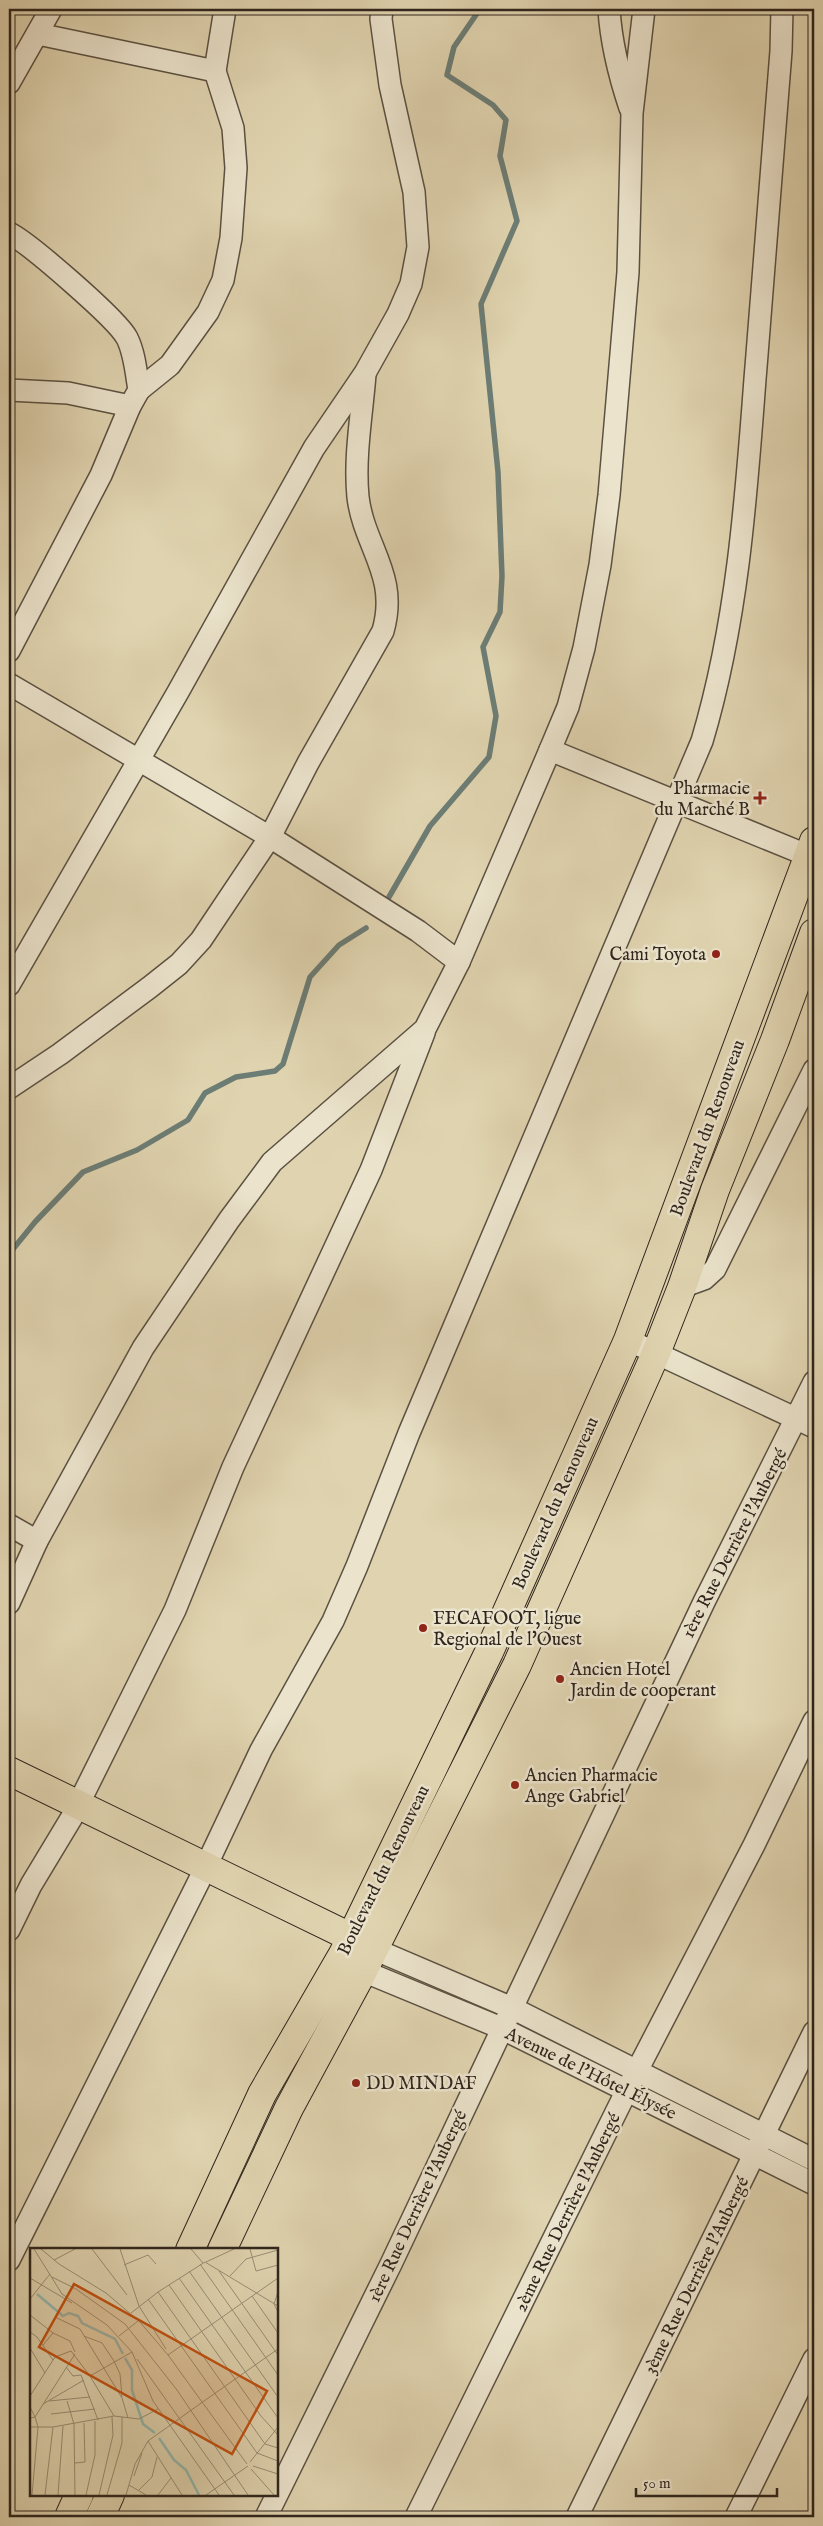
<svg xmlns="http://www.w3.org/2000/svg" width="823" height="2526" font-family="'IM FELL English',serif">
  <style>
    .lines { fill: none; stroke-linecap: round; stroke-linejoin: round }
    .stream { stroke: #6c7d75; stroke-width: 5.5 }
    .minor-casing { stroke: #5b5142; stroke-width: 24 }
    .major-casing { stroke: #2f251d; stroke-width: 30 }
    .highway-casing { stroke: #2f251d; stroke-width: 30 }
    .minor { stroke: #ebe3cc; stroke-width: 21 }
    .major { stroke: #e0d4b0; stroke-width: 28 }
    .highway { stroke: #e0d4b0; stroke-width: 28 }
    .poi-dot { fill: #8f2418; stroke: #ebe3cc; stroke-width: 2 }
    .labels { text-anchor: middle; stroke-width: 5; stroke-linejoin: round; paint-order: stroke }
    .poi-label { font-size: 18px; fill: #2f251d; stroke: #ebe3cc; text-anchor: start }
    .street-label { font-size: 18px; fill: #2f251d; stroke: #ebe3cc }
    .inset-river { fill: none; stroke: #94b8af; stroke-width: 2.5 }
    .inset-road { fill: none; stroke: #998e75; stroke-width: 1 }
    .view { fill: #c34f0f; fill-opacity: 0.15; stroke: #c34f0f; stroke-width: 2.5 }
    .inset-edge { fill: none; stroke: #2f251d; stroke-width: 2.5 }
  </style>
  <rect width="100%" height="100%" fill="#e0d4b0"/>
  <filter id="stains"><feTurbulence type="fractalNoise" baseFrequency=".004" numOctaves="4"/><feColorMatrix values="0 0 0 0 .2 0 0 0 0 .09 0 0 0 0 .02 0 0 0 .5 -.17"/></filter>
  <radialGradient id="worn" r=".72"><stop offset=".6" stop-color="#630" stop-opacity="0"/><stop offset="1" stop-color="#630" stop-opacity=".3"/></radialGradient>
  <g class="lines">
    <g class="stream">
      <polyline points="389,897 430,826 489,757 496,716 483,647 500,612 502,576 498,472 481,304 517,221 500,156 506,120 493,105 447,75 454,47 480,9"/>
      <polyline points="9,1254 35,1222 83,1172 137,1150 188,1120 205,1093 236,1077 275,1071 283,1064 310,977 339,945 366,928"/>
    </g>
    <defs>
      <g id="minor">
        <path d="M 609,9 C 611,43 619,75 630,108"/>
        <polyline points="38,34 215,71 225,9"/>
        <polyline points="9,83 51,9"/>
        <path d="M 9,233 C 29,243 117,319 127,338 C 135,354 136,373 139,390 L 130,406 L 101,475 L 9,651"/>
        <polyline points="9,390 68,393 130,406"/>
        <polyline points="139,390 170,365 208,312 223,280 231,238 236,168 233,128 215,71"/>
        <polyline points="9,684 270,837 418,931 459,962"/>
        <polyline points="550,750 814,858"/>
        <polyline points="9,985 178,692 314,448 365,373 398,314 411,284 418,247 414,192 390,85 381,19 382,9"/>
        <path d="M 9,1088 L 60,1054 L 150,987 L 179,964 L 201,940 L 270,837 L 308,763 L 383,631 C 399,575 364,547 358,497 C 354,457 362,414 365,374"/>
        <polyline points="682,1287 704,1279 715,1269 814,1070"/>
        <polyline points="628,1340 814,1427"/>
        <polyline points="9,1525 37,1541"/>
        <polyline points="9,1603 37,1541 143,1348 229,1220 272,1162 425,1029 459,962 550,750 568,707 584,648 600,565 609,495 628,272 632,113 644,9"/>
        <polyline points="9,1930 31,1885 72,1817 175,1610 233,1467 371,1170 424,1033"/>
        <polyline points="374,1949 512,2008 814,2160"/>
        <polyline points="363,1971 501,2028 814,2184"/>
        <path d="M 9,2260 L 199,1881 L 261,1750 L 333,1621 L 357,1566 L 409,1433 L 702,741 C 737,624 746,501 755,379 C 764,270 772,161 781,51 L 782,9"/>
        <polyline points="266,2517 391,2264 704,1602 814,1382"/>
        <polyline points="416,2517 627,2090 754,1845 814,1721"/>
        <polyline points="577,2517 814,2032"/>
        <polyline points="736,2517 814,2359"/>
      </g>
      <polyline id="major" points="9,1771 373,1948"/>
      <g id="highway">
        <polyline points="190,2250 262,2094 343,1954 489,1652 628,1340 814,841"/>
        <polyline points="222,2250 289,2108 363,1971 517,1665 656,1353 682,1287 715,1190 775,1040 814,933"/>
        <polyline points="69,2517 79,2495"/>
        <polyline points="100,2517 110,2495"/>
      </g>
    </defs>
    <use href="#minor" class="minor-casing"/>
    <use href="#major" class="major-casing"/>
    <use href="#highway" class="highway-casing"/>
    <use href="#minor" class="minor"/>
    <use href="#major" class="major"/>
    <use href="#highway" class="highway"/>
  </g>
  <g class="poi-dot">
    <path d="M757.5 790.5h5v5h5v5h-5v5h-5v-5h-5v-5h5z"/>
    <circle cx="716" cy="954" r="5"/>
    <circle cx="423" cy="1628" r="5"/>
    <circle cx="560" cy="1679" r="5"/>
    <circle cx="515" cy="1785" r="5"/>
    <circle cx="356" cy="2083" r="5"/>
  </g>
  <g class="labels">
    <g class="poi-label">
      <text x="750" y="794" text-anchor="end">Pharmacie<tspan x="750" dy="21">du Marché B</tspan></text>
      <text x="706" y="960" text-anchor="end">Cami Toyota</text>
      <text x="433" y="1624">FECAFOOT, ligue<tspan x="433" dy="21">Regional de l'Ouest</tspan></text>
      <text x="570" y="1675">Ancien Hotel<tspan x="570" dy="21">Jardin de cooperant</tspan></text>
      <text x="525" y="1781">Ancien Pharmacie<tspan x="525" dy="21">Ange Gabriel</tspan></text>
      <text x="366" y="2089">DD MINDAF</text>
    </g>
    <g class="street-label">
      <text transform="translate(707 1128) rotate(-70)" y="6">Boulevard du Renouveau</text>
      <text transform="translate(555 1503) rotate(-66)" y="6">Boulevard du Renouveau</text>
      <text transform="translate(734 1543) rotate(-63)" y="6">1ère Rue Derrière l'Aubergé</text>
      <text transform="translate(383 1870) rotate(-64)" y="6">Boulevard du Renouveau</text>
      <text transform="translate(591 2073) rotate(26)" y="6">Avenue de l'Hôtel Élysée</text>
      <text transform="translate(417 2206) rotate(-65)" y="6">1ère Rue Derrière l'Aubergé</text>
      <text transform="translate(567 2212) rotate(-64)" y="6">2ème Rue Derrière l'Aubergé</text>
      <text transform="translate(696 2275) rotate(-64)" y="6">3ème Rue Derrière l'Aubergé</text>
    </g>
  </g>
  <g transform="translate(30 2248)">
    <rect width="248" height="248" fill="#e0d4b0"/>
    <path class="inset-river" d="M 7,46 L 33,68 L 39,65 L 48,68 L 52,75 L 85,91 L 93,106M 95,110 L 102,122 L 102,142 L 113,176 L 125,185M 129,190 L 144,212 L 156,222 L 169,247"/>
    <path class="inset-road" d="M 4,1 L 32,46 L 77,77 L 102,104 L 123,153 L 189,247M 11,1 L 29,16 L 76,45 L 109,73 L 138,107 L 217,216M 62,1 L 97,47M 90,1 L 109,58 L 136,101M 161,1 L 173,15M 220,1 L 226,23 L 248,17M 24,12 L 45,1M 176,14 L 204,1M 170,16 L 248,127M 94,17 L 118,7 L 126,16M 159,23 L 248,149M 189,23 L 248,107M 200,28 L 216,11 L 248,2M 22,29 L 46,41 L 95,76 L 147,142 L 218,247M 0,30 L 42,55M 149,30 L 248,170M 139,37 L 231,168 L 248,187M 128,44 L 235,196 L 248,200M 248,44 L 244,56 L 248,64M 222,48 L 248,85M 0,51 L 20,26M 118,51 L 227,205 L 248,213M 101,65 L 128,44 L 175,14 L 248,58M 0,67 L 23,85 L 13,97M 25,69 L 50,81 L 92,150 L 98,170M 0,84 L 7,89 L 23,112M 23,85 L 40,93 L 45,104M 54,88 L 72,95 L 84,113 L 90,126 L 92,149M 89,88 L 108,73M 0,100 L 15,125M 138,107 L 248,30M 107,111 L 204,247M 36,119 L 43,128 L 51,127 L 68,172M 60,128 L 102,104M 0,148 L 25,109 L 41,103 L 60,128 L 84,168M 19,153 L 60,149M 37,153 L 44,176 L 45,247M 174,153 L 248,101M 13,156 L 54,132M 0,159 L 5,169 L 45,106M 21,166 L 65,161M 0,170 L 5,169 L 8,179 L 23,179 L 84,168 L 109,171 L 128,161M 0,179 L 8,179 L 2,247M 118,193 L 152,247M 220,214 L 248,179M 45,215 L 55,214 L 54,175M 223,218 L 248,226M 221,221 L 244,247M 104,228 L 112,205M 122,229 L 127,209M 99,237 L 116,247M 109,242 L 122,229M 15,247 L 23,179M 28,247 L 33,178M 56,247 L 65,207 L 65,173M 69,247 L 83,187 L 82,169M 77,247 L 92,195 L 92,169M 96,247 L 105,216 L 118,193 L 174,153M 128,247 L 141,230M 176,247 L 218,218"/>
    <path class="view" d="M 44,36 L 237,143 L 202,206 L 9,99 Z"/>
    <rect width="248" height="248" class="inset-edge"/>
  </g>
  <rect width="823" height="2526" fill="none" stroke="#e0d4b0" stroke-width="30"/>
  <rect x="10" y="10" width="803" height="2506" fill="none" stroke="#2f251d" stroke-width="2.5"/>
  <rect x="15" y="15" width="793" height="2496" fill="none" stroke="#2f251d"/>
  <path d="M636 2488v8h141v-8" fill="none" stroke="#2f251d" stroke-width="2.5"/>
  <text x="643" y="2488" font-size="15" fill="#2f251d" stroke="#ebe3cc" stroke-width="4" paint-order="stroke">50 m</text>
  <rect width="100%" height="100%" filter="url(#stains)"/>
  <rect width="100%" height="100%" fill="url(#worn)"/>
</svg>
